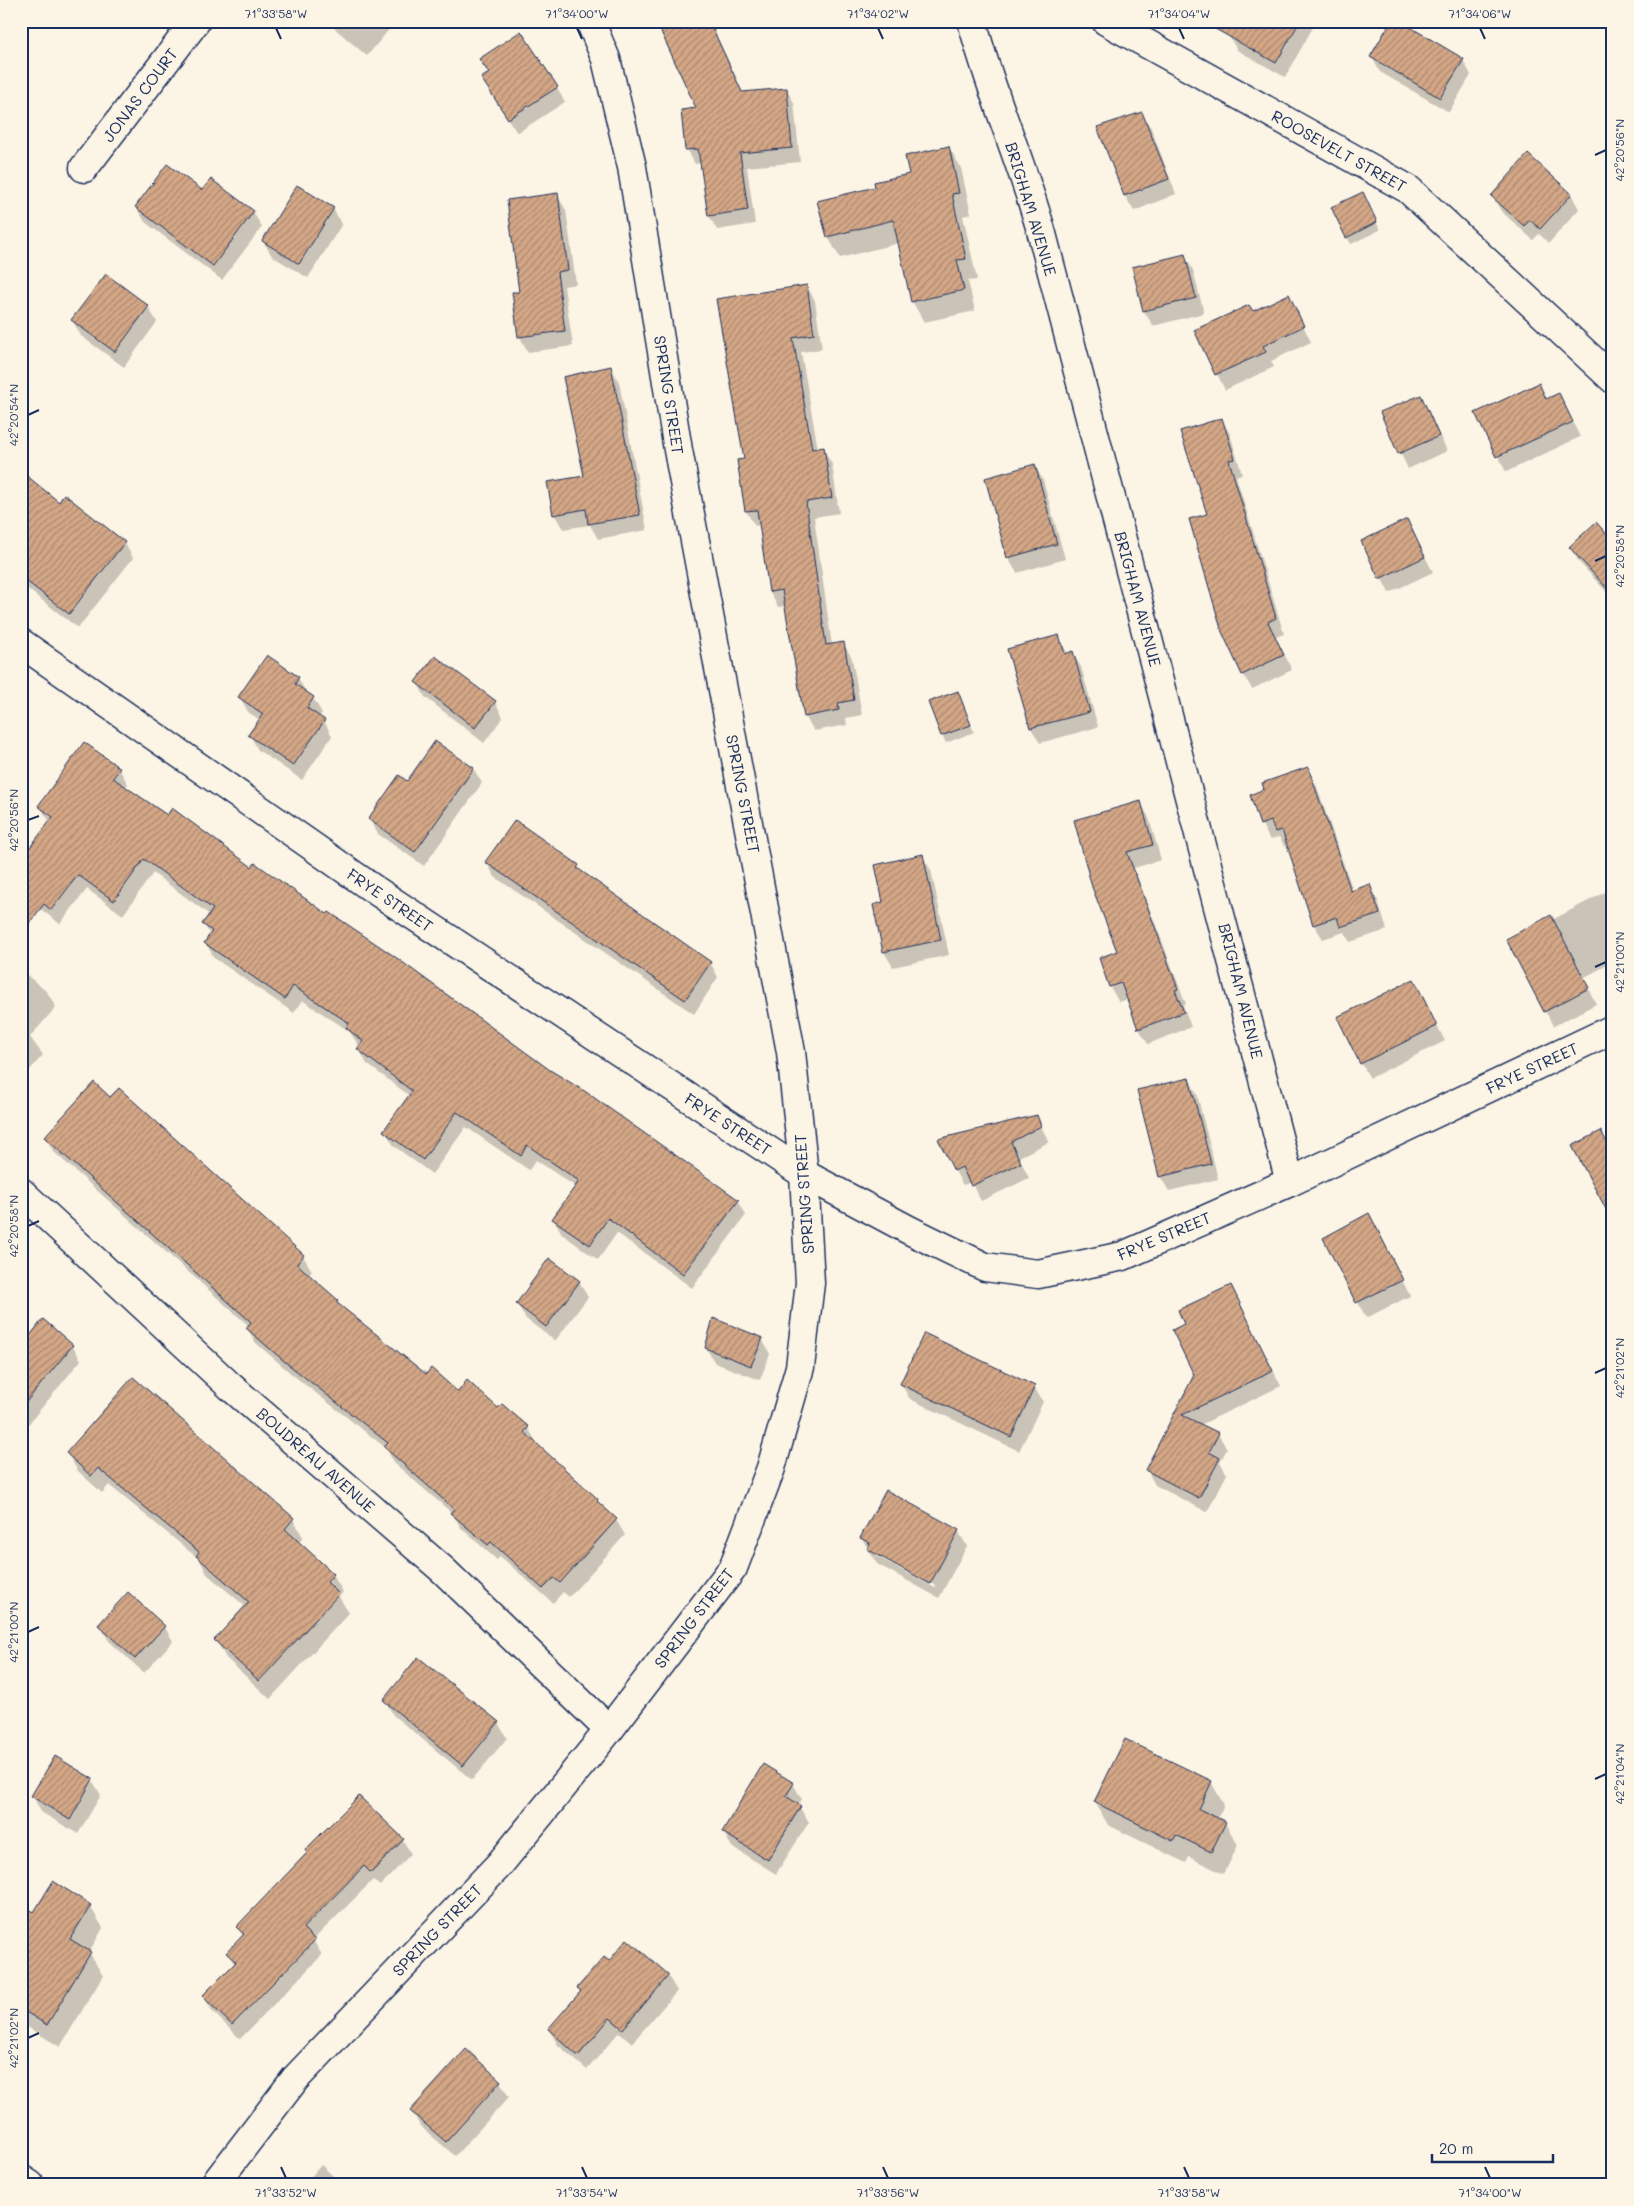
<svg xmlns="http://www.w3.org/2000/svg" width="1634" height="2206" font-family="Mali,sans-serif">
  <style>
    .shadow { fill: #0003; fill-rule: evenodd }
    .building { fill: url(#building-hatch); stroke: #1b2f5e }
    .lines { fill: none; stroke-linecap: round; stroke-linejoin: round }
    .street-casing { stroke: #1b2f5e; stroke-width: 31 }
    .secondary-casing { stroke: #1b2f5e; stroke-width: 31 }
    .street { stroke: #fcf5e5; stroke-width: 28 }
    .secondary { stroke: #fcf5e5; stroke-width: 28 }
    .ticks { fill: none; stroke: #1b2f5e; stroke-width: 2 }
    .labels { text-anchor: middle; stroke-width: 5; stroke-linejoin: round; paint-order: stroke }
    .street-label { font-size: 16px; fill: #1b2f5e; stroke: #fcf5e5 }
    .neatline { fill: none; stroke: #1b2f5e; stroke-width: 2 }
    .ticks-label { font-size: 12px; text-anchor: middle; fill: #1b2f5e }
  </style>
  <defs>
    <pattern id="building-hatch" width="6" height="6" patternUnits="userSpaceOnUse" patternTransform="scale(1.25)"><rect width="6" height="6" fill="#d4a786"/><path d="M-1 1l2-2M0 6l6-6M5 7l2-2" fill="none" stroke="#ab8871"/></pattern>
  </defs>
  <rect width="100%" height="100%" fill="#fcf5e5"/>
  <filter id="ink" filterUnits="userSpaceOnUse"><feTurbulence type="fractalNoise" baseFrequency=".02" numOctaves="2"/><feDisplacementMap in="SourceGraphic" scale="10" xChannelSelector="R" yChannelSelector="G"/><feConvolveMatrix kernelMatrix="1 2 1 2 8 2 1 2 1" color-interpolation-filters="sRGB"/></filter>
  <g filter="url(#ink)">
    <g class="shadow">
      <polygon points="330,21 396,21 367,56 333,27"/>
      <polygon points="656,21 710,21 743,93 786,89 794,103 800,162 747,167 755,224 717,230 709,216 701,163 695,164 687,149 698,109"/>
      <polygon points="1236,21 1316,21 1316,22 1285,77 1237,50 1228,35"/>
      <polygon points="1372,57 1463,60 1471,75 1449,112 1380,72"/>
      <polygon points="481,59 557,88 565,102 517,133 491,93 490,74"/>
      <polygon points="1142,114 1151,128 1176,194 1134,211 1125,196 1098,128"/>
      <polygon points="949,147 961,168 971,214 963,216 977,280 968,281 975,311 924,322 912,301 899,243 840,258 828,237 877,188 911,175"/>
      <polygon points="211,181 253,212 262,227 222,280 145,222 136,207 202,192"/>
      <polygon points="1571,194 1579,209 1549,243 1539,234 1533,240 1501,211 1492,196"/>
      <polygon points="557,195 566,210 576,284 564,286 573,346 528,352 520,337 514,294 521,293"/>
      <polygon points="1366,200 1380,230 1351,244 1347,237"/>
      <polygon points="333,209 342,224 308,278 272,256 263,241"/>
      <polygon points="1184,255 1193,270 1204,313 1153,326 1144,311"/>
      <polygon points="106,275 148,307 157,322 124,367 81,336 73,321"/>
      <polygon points="807,286 815,301 822,349 801,352 818,449 823,449 832,464 839,513 814,517 832,646 843,643 852,658 862,715 846,718 847,725 814,731 805,716 786,606 778,607 770,592 760,525 755,526 746,511 739,461 746,460"/>
      <polygon points="1289,296 1311,342 1271,361 1274,367 1225,390 1196,331 1252,313"/>
      <polygon points="611,367 619,382 647,530 598,539 590,525 563,529 554,514 586,477"/>
      <polygon points="1538,384 1547,400 1559,395 1580,437 1506,472 1477,413"/>
      <polygon points="1421,396 1447,451 1408,469 1382,413"/>
      <polygon points="1221,419 1230,434 1242,474 1236,476 1284,634 1276,637 1292,670 1252,689 1243,674 1208,514"/>
      <polygon points="1034,465 1043,480 1065,559 1017,573 1008,558 986,479"/>
      <polygon points="21,472 59,504 124,542 133,558 78,628 21,584"/>
      <polygon points="1406,520 1433,572 1389,593 1363,541"/>
      <polygon points="1613,543 1613,599 1579,562 1570,547"/>
      <polygon points="1058,636 1068,654 1072,652 1081,667 1098,727 1040,743 1031,728"/>
      <polygon points="298,678 307,694 313,698 322,713 319,717 324,721 332,736 302,780 258,750 250,735 260,720 248,712 240,697"/>
      <polygon points="417,682 495,702 503,717 484,743 425,697"/>
      <polygon points="958,692 974,732 946,743 942,736"/>
      <polygon points="473,768 482,783 424,866 378,834 369,819 408,782"/>
      <polygon points="119,769 128,784 125,788 252,869 738,1200 746,1215 692,1288 617,1233 598,1260 562,1234 554,1219 576,1187 536,1160 529,1170 466,1127 432,1174 394,1146 385,1131 410,1096 367,1064 359,1049 360,1047 349,1031 302,1000 294,1013 214,958 206,943 211,936 204,924 210,915 153,873 123,915 87,889 60,924 21,894 50,822 40,807"/>
      <polygon points="1307,769 1316,784 1353,891 1369,886 1378,901 1387,930 1350,942 1344,932 1323,939 1314,925 1288,846 1285,847 1279,837 1270,840 1262,825 1251,796"/>
      <polygon points="1141,803 1149,818 1161,860 1134,868 1186,1004 1183,1005 1191,1027 1148,1044 1139,1029 1128,999 1119,1002 1110,987 1100,959 1118,952 1093,886"/>
      <polygon points="515,822 578,866 583,874 710,962 718,977 694,1014 495,877 486,862"/>
      <polygon points="922,856 931,870 949,955 893,967 884,952 884,903"/>
      <polygon points="1613,888 1613,962 1583,978 1596,1004 1554,1026 1545,1011 1552,920"/>
      <polygon points="21,970 47,992 56,1007 30,1037 43,1055 21,1080"/>
      <polygon points="1413,980 1445,1041 1370,1078 1361,1063"/>
      <polygon points="1189,1079 1197,1094 1218,1179 1169,1191 1160,1176"/>
      <polygon points="111,1098 303,1256 312,1271 308,1275 337,1300 341,1308 426,1376 458,1394 499,1410 502,1405 528,1428 537,1443 535,1444 597,1500 602,1507 616,1520 625,1535 569,1597 563,1592 553,1603 500,1556 497,1560 461,1528 453,1514 394,1463 386,1448 294,1376 256,1343 247,1328 249,1326 54,1152 45,1137"/>
      <polygon points="1036,1116 1049,1142 1019,1157 1029,1178 981,1201 971,1182 963,1185 955,1171"/>
      <polygon points="1613,1139 1613,1216 1606,1143"/>
      <polygon points="1377,1230 1410,1296 1366,1318 1325,1238"/>
      <polygon points="579,1282 588,1297 555,1341 526,1319 517,1304"/>
      <polygon points="1231,1287 1281,1386 1200,1425 1218,1434 1227,1449 1220,1462 1227,1474 1207,1512 1155,1485 1147,1470 1196,1375 1186,1324"/>
      <polygon points="21,1331 30,1338 72,1345 81,1360 21,1433"/>
      <polygon points="762,1339 770,1354 760,1380 715,1363 706,1348"/>
      <polygon points="133,1379 293,1519 303,1537 298,1543 333,1575 343,1592 339,1597 349,1613 270,1699 226,1658 216,1640 246,1607 207,1574 200,1560 109,1485 102,1493 78,1471 67,1453"/>
      <polygon points="901,1384 1034,1387 1043,1402 1019,1451 910,1399"/>
      <path d="M 886,1492 L 958,1531 L 967,1546 L 939,1598 L 877,1564 L 861,1537 ZM 875,1552 L 936,1586 L 935,1588 L 875,1555 Z"/>
      <polygon points="100,1626 164,1626 173,1641 144,1673 109,1641"/>
      <polygon points="385,1700 498,1723 507,1738 472,1780 393,1715"/>
      <polygon points="92,1780 101,1795 78,1834 41,1812 33,1796"/>
      <polygon points="1211,1782 1224,1805 1217,1819 1225,1823 1238,1845 1224,1874 1189,1857 1186,1863 1108,1825 1095,1802"/>
      <polygon points="793,1784 802,1799 798,1805 809,1822 776,1874 732,1847 723,1832"/>
      <polygon points="403,1840 411,1854 380,1886 373,1880 313,1940 322,1955 240,2039 212,2011 204,1997 235,1965 228,1953 243,1937 238,1927"/>
      <polygon points="21,1906 35,1914 90,1906 103,1928 89,1952 103,1976 60,2047 21,2023"/>
      <polygon points="628,1940 668,1976 677,1991 632,2043 619,2032 587,2070 558,2045 549,2030 581,1992 579,1988 609,1962"/>
      <polygon points="500,2082 509,2097 455,2156 420,2126 412,2111"/>
      <polygon points="321,2165 343,2185 304,2185"/>
      <polygon points="297,2180 303,2185 292,2185"/>
    </g>
    <g class="building">
      <polygon points="656,21 709,21 742,92 787,88 792,148 740,153 748,210 708,216 698,149 685,150 681,110 696,108"/>
      <polygon points="1201,21 1300,21 1276,63"/>
      <polygon points="1391,21 1400,21 1464,59 1440,98 1370,57"/>
      <polygon points="521,31 558,87 508,119 481,78 489,73 479,59"/>
      <polygon points="1142,112 1169,179 1124,196 1097,127"/>
      <polygon points="949,146 959,193 952,194 966,259 957,260 964,290 911,302 893,220 827,237 817,201 875,187 874,182 909,174 905,156"/>
      <polygon points="1528,154 1572,194 1540,229 1530,220 1524,226 1491,196"/>
      <polygon points="167,164 202,190 211,179 254,211 213,266 135,207"/>
      <polygon points="297,185 334,208 299,264 262,241"/>
      <polygon points="1363,192 1377,222 1346,238 1331,207"/>
      <polygon points="558,193 568,270 557,272 565,331 518,337 512,292 519,292 507,200"/>
      <polygon points="1185,254 1196,298 1143,311 1132,267"/>
      <polygon points="106,274 149,306 115,352 71,320"/>
      <polygon points="807,285 814,334 793,338 812,449 824,447 832,498 806,502 826,645 844,642 854,700 838,703 839,710 804,717 782,590 769,592 757,510 745,511 737,460 744,459 716,299"/>
      <polygon points="1289,294 1304,326 1263,346 1266,352 1215,375 1194,330 1249,305 1253,311"/>
      <polygon points="611,366 640,515 588,524 586,509 553,515 547,482 584,476 563,377"/>
      <polygon points="1539,383 1546,399 1559,393 1573,422 1496,457 1475,413"/>
      <polygon points="1421,395 1439,436 1398,454 1380,412"/>
      <polygon points="1222,418 1235,459 1229,460 1276,618 1268,622 1284,655 1242,675 1222,632 1189,519 1207,514 1180,431"/>
      <polygon points="1035,464 1057,544 1007,558 985,478"/>
      <polygon points="21,471 59,502 64,494 125,542 69,614 21,577"/>
      <polygon points="1407,519 1425,557 1379,579 1361,541"/>
      <polygon points="1596,522 1613,541 1613,595 1569,547"/>
      <polygon points="1059,635 1065,654 1073,651 1090,712 1030,728 1007,649"/>
      <polygon points="267,655 299,677 295,684 314,697 307,708 325,720 293,766 248,735 263,714 238,697"/>
      <polygon points="435,656 496,701 475,728 415,682"/>
      <polygon points="958,691 971,725 941,736 928,702"/>
      <polygon points="435,741 474,768 415,852 368,819 399,775 407,781"/>
      <polygon points="84,742 120,768 113,778 167,815 172,808 252,867 255,863 327,914 329,912 394,956 550,1070 586,1092 739,1200 683,1274 608,1218 590,1245 552,1219 579,1181 527,1145 521,1156 457,1112 423,1160 383,1131 412,1091 357,1049 363,1041 346,1028 349,1023 293,986 285,999 204,943 212,931 202,924 213,909 144,859 114,901 78,875 51,910 44,904 21,934 21,859 53,817 38,806"/>
      <polygon points="1308,767 1351,891 1370,884 1380,914 1340,927 1337,917 1313,925 1282,830 1275,832 1271,821 1260,825 1250,795 1264,789 1262,783"/>
      <polygon points="1141,801 1153,845 1127,852 1178,989 1175,990 1184,1012 1138,1029 1121,983 1109,987 1099,958 1117,951 1092,887 1074,820"/>
      <polygon points="515,820 579,865 577,868 711,962 685,1000 485,862"/>
      <polygon points="923,854 941,940 883,952 873,905 883,902 875,865"/>
      <polygon points="1551,915 1589,988 1544,1012 1506,939"/>
      <polygon points="1414,979 1437,1026 1360,1064 1337,1017"/>
      <polygon points="1189,1078 1211,1164 1159,1177 1137,1090"/>
      <polygon points="94,1082 110,1097 119,1088 304,1255 297,1264 338,1300 336,1302 426,1374 431,1368 458,1392 467,1380 498,1408 502,1404 529,1427 524,1432 598,1499 597,1501 617,1519 560,1583 554,1578 543,1589 491,1542 488,1545 450,1513 454,1509 384,1447 388,1443 284,1361 246,1328 251,1322 44,1137"/>
      <polygon points="1037,1115 1041,1126 1011,1142 1021,1163 971,1186 962,1167 954,1171 938,1139"/>
      <polygon points="1601,1131 1613,1154 1613,1222 1572,1146"/>
      <polygon points="1369,1213 1403,1280 1356,1303 1323,1238"/>
      <polygon points="549,1258 580,1281 546,1327 516,1304"/>
      <polygon points="1231,1285 1273,1371 1182,1415 1219,1433 1209,1452 1220,1458 1199,1498 1145,1470 1194,1375 1172,1330 1184,1324 1178,1310"/>
      <polygon points="713,1318 763,1338 751,1366 705,1348"/>
      <polygon points="43,1319 73,1345 21,1408 21,1347"/>
      <polygon points="924,1333 1035,1386 1011,1437 900,1384"/>
      <polygon points="133,1377 294,1518 285,1529 334,1574 327,1582 339,1594 259,1681 214,1640 249,1602 196,1556 199,1552 98,1468 91,1476 66,1453"/>
      <polygon points="886,1490 959,1530 930,1584 867,1549 870,1543 860,1538"/>
      <polygon points="128,1592 165,1626 135,1659 98,1625"/>
      <polygon points="418,1657 499,1722 463,1766 383,1700"/>
      <polygon points="1125,1739 1212,1781 1199,1809 1226,1822 1211,1852 1176,1835 1173,1841 1094,1802"/>
      <polygon points="55,1756 93,1779 70,1820 31,1796"/>
      <polygon points="763,1764 794,1783 786,1796 801,1806 768,1860 722,1832"/>
      <polygon points="359,1796 404,1839 371,1873 364,1866 303,1928 315,1940 232,2025 202,1996 236,1962 226,1953 244,1934 236,1927 307,1853 305,1850"/>
      <polygon points="53,1881 91,1905 70,1939 91,1952 47,2025 21,2009 21,1904 34,1912"/>
      <polygon points="627,1939 669,1975 623,2029 610,2018 578,2056 548,2029 581,1991 577,1988 604,1957 609,1961"/>
      <polygon points="466,2049 501,2081 446,2142 410,2111"/>
    </g>
    <g class="lines">
      <defs>
        <g id="street">
          <path d="M 972,21 C 991,94 1022,162 1042,234 C 1126,549 1209,865 1290,1182"/>
          <polyline points="1106,21 1408,189 1613,379"/>
          <polyline points="84,168 196,21"/>
          <polyline points="21,643 372,888 804,1174 909,1230 985,1267 1038,1274 1123,1256 1290,1182 1613,1029"/>
          <polyline points="21,1192 231,1387 443,1570 609,1730"/>
          <polyline points="214,2185 295,2079 499,1865 609,1730 733,1568 771,1468 800,1367 810,1283 804,1174 791,1052 678,450 632,167 606,59 590,21"/>
        </g>
        <polyline id="secondary" points="21,2179 30,2185"/>
      </defs>
      <use href="#street" class="street-casing"/>
      <use href="#secondary" class="secondary-casing"/>
      <use href="#street" class="street"/>
      <use href="#secondary" class="secondary"/>
    </g>
  </g>
  <path class="ticks" d="M 276,28 L 281,39M 577,28 L 582,39M 878,28 L 883,39M 1179,28 L 1184,39M 1480,28 L 1485,39M 1595,155 L 1606,150M 28,415 L 39,410M 1595,561 L 1606,556M 28,820 L 39,816M 1595,967 L 1606,962M 28,1226 L 39,1221M 1595,1373 L 1606,1368M 28,1632 L 39,1627M 1595,1779 L 1606,1774M 28,2038 L 39,2033M 281,2167 L 286,2178M 582,2167 L 587,2178M 883,2167 L 888,2178M 1184,2167 L 1189,2178M 1485,2167 L 1490,2178"/>
  <g class="labels">
    <g class="street-label">
      <text transform="translate(140 95) rotate(-53)" y="6">JONAS COURT</text>
      <text transform="translate(1339 151) rotate(29)" y="6">ROOSEVELT STREET</text>
      <text transform="translate(1031 209) rotate(73)" y="6">BRIGHAM AVENUE</text>
      <text transform="translate(669 395) rotate(81)" y="6">SPRING STREET</text>
      <text transform="translate(1138 599) rotate(75)" y="6">BRIGHAM AVENUE</text>
      <text transform="translate(743 794) rotate(79)" y="6">SPRING STREET</text>
      <text transform="translate(390 900) rotate(34)" y="6">FRYE STREET</text>
      <text transform="translate(1241 991) rotate(76)" y="6">BRIGHAM AVENUE</text>
      <text transform="translate(1532 1068) rotate(-25)" y="6">FRYE STREET</text>
      <text transform="translate(728 1124) rotate(33)" y="6">FRYE STREET</text>
      <text transform="translate(804 1194) rotate(-94)" y="6">SPRING STREET</text>
      <text transform="translate(1164 1236) rotate(-23)" y="6">FRYE STREET</text>
      <text transform="translate(316 1460) rotate(41)" y="6">BOUDREAU AVENUE</text>
      <text transform="translate(694 1618) rotate(-53)" y="6">SPRING STREET</text>
      <text transform="translate(437 1930) rotate(-46)" y="6">SPRING STREET</text>
    </g>
  </g>
  <rect width="1634" height="2206" fill="none" stroke="#fcf5e5" stroke-width="55"/>
  <path d="M1432 2154v8h121v-8" fill="none" stroke="#1b2f5e" stroke-width="2.5"/>
  <text x="1439" y="2154" font-size="15" fill="#1b2f5e" stroke="#fcf5e5" stroke-width="4" paint-order="stroke">20 m</text>
  <rect x="28" y="28" width="1578" height="2150" class="neatline"/>
  <g class="ticks-label">
    <text x="276" y="18">71°33'58"W</text>
    <text x="577" y="18">71°34'00"W</text>
    <text x="878" y="18">71°34'02"W</text>
    <text x="1179" y="18">71°34'04"W</text>
    <text x="1480" y="18">71°34'06"W</text>
    <text transform="translate(1620 150) rotate(-90)" y="4">42°20'56"N</text>
    <text transform="translate(14 415) rotate(-90)" y="4">42°20'54"N</text>
    <text transform="translate(1620 556) rotate(-90)" y="4">42°20'58"N</text>
    <text transform="translate(14 820) rotate(-90)" y="4">42°20'56"N</text>
    <text transform="translate(1620 962) rotate(-90)" y="4">42°21'00"N</text>
    <text transform="translate(14 1226) rotate(-90)" y="4">42°20'58"N</text>
    <text transform="translate(1620 1368) rotate(-90)" y="4">42°21'02"N</text>
    <text transform="translate(14 1632) rotate(-90)" y="4">42°21'00"N</text>
    <text transform="translate(1620 1774) rotate(-90)" y="4">42°21'04"N</text>
    <text transform="translate(14 2038) rotate(-90)" y="4">42°21'02"N</text>
    <text x="286" y="2197">71°33'52"W</text>
    <text x="587" y="2197">71°33'54"W</text>
    <text x="888" y="2197">71°33'56"W</text>
    <text x="1189" y="2197">71°33'58"W</text>
    <text x="1490" y="2197">71°34'00"W</text>
  </g>
</svg>
